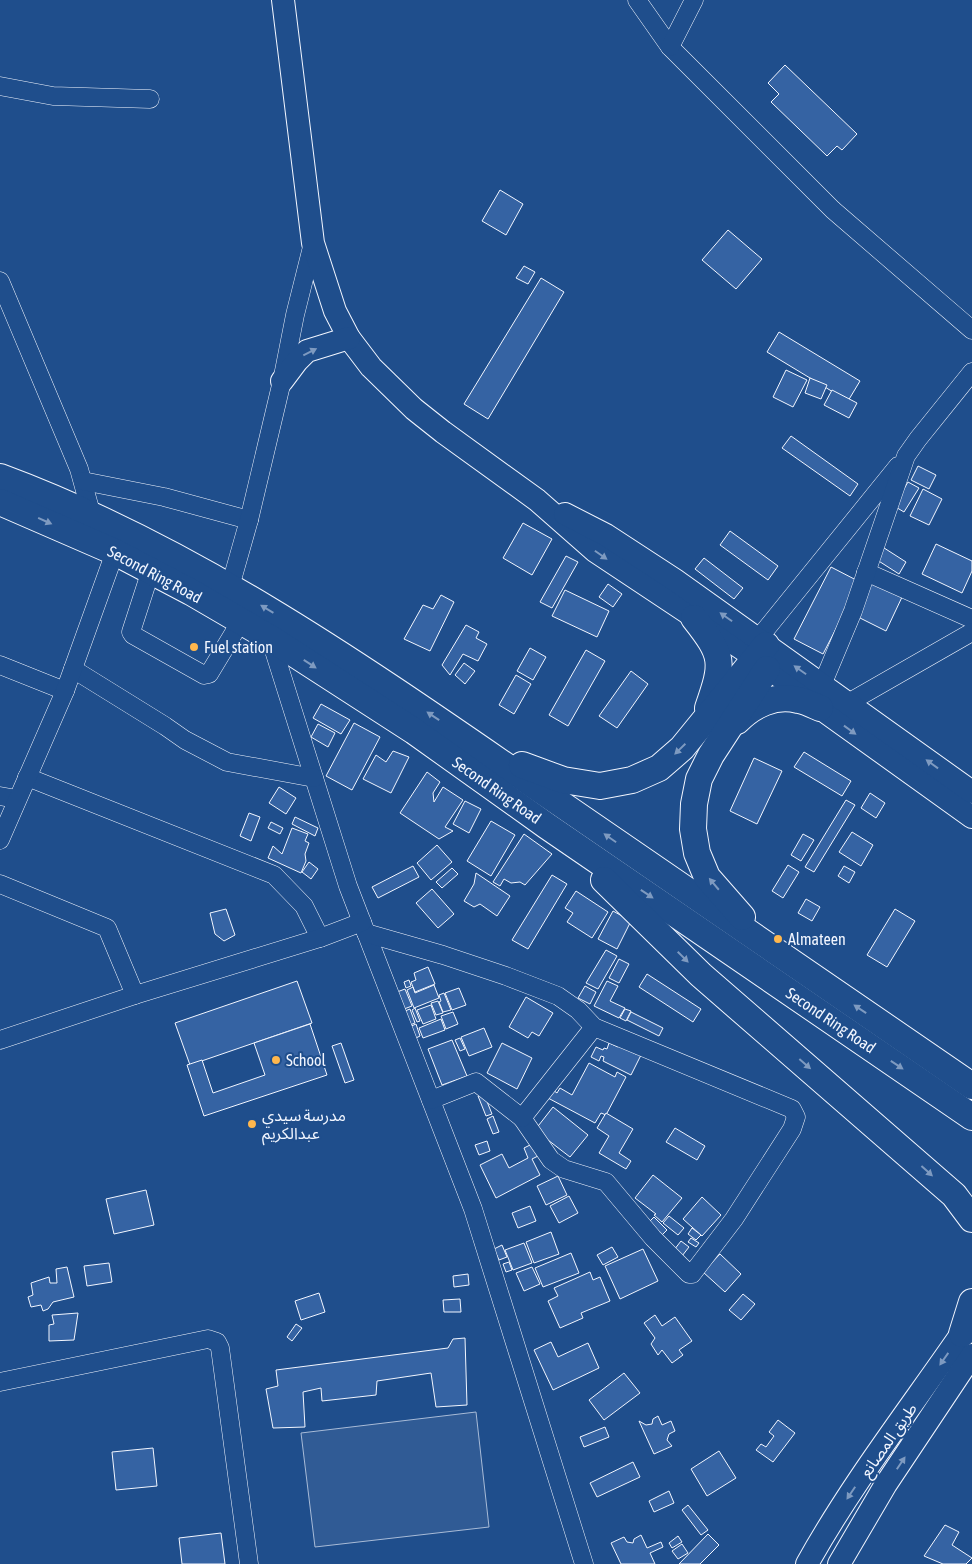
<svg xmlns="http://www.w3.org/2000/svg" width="972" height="1564" font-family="'Asap Condensed','Noto Sans Arabic',sans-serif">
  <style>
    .built { fill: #305b95; stroke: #a8bbd7 }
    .building { fill: #3563a3; stroke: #f2f6ff }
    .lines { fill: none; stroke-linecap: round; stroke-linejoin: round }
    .minor-casing { stroke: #f2f6ff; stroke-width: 19 }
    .major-casing { stroke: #f2f6ff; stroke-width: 24 }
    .highway-casing { stroke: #f2f6ff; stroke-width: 28 }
    .minor { stroke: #1f4e8c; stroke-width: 18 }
    .major { stroke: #1f4e8c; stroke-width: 22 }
    .highway { stroke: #1f4e8c; stroke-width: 26 }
    .oneway { fill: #7e9ac0 }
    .poi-dot { fill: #ffb74d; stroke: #1f4e8c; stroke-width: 2 }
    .labels { text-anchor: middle; stroke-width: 4; stroke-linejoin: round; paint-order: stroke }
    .street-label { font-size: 16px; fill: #f2f6ff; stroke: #1f4e8c }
    .poi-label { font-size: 16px; fill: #f2f6ff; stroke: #1f4e8c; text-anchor: start }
  </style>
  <rect width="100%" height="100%" fill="#1f4e8c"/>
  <polygon class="built" points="476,1412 489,1527 315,1547 301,1433"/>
  <g class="building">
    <polygon points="785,65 857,134 842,150 837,146 827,156 771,102 779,94 768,83"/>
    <polygon points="500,190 523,204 506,235 482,221"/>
    <polygon points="728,230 762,259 736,289 702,260"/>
    <polygon points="524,266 535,272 528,284 516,278"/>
    <polygon points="541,278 564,292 488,419 464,404"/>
    <polygon points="779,332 860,381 848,401 767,352"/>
    <polygon points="786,370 807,380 793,407 773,397"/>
    <polygon points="810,378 827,385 821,399 805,393"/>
    <polygon points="832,390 857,403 849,418 824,405"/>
    <polygon points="791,436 858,484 850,496 782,448"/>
    <polygon points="918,466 936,475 929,489 911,480"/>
    <polygon points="908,482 919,488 904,512 894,506"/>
    <polygon points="923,489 942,499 929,525 910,516"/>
    <polygon points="523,523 552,539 532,575 503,558"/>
    <polygon points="730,531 778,566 768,580 720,545"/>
    <polygon points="936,544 972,561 972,571 962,593 922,574"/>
    <polygon points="881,546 906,562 899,574 874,558"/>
    <polygon points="566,556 578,562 552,608 540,602"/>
    <polygon points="704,558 743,588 734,599 695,569"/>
    <polygon points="831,567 860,582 823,654 794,639"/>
    <polygon points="873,580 903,595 886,631 856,616"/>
    <polygon points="608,584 622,594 613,607 599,597"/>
    <polygon points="565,590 609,611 597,637 552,616"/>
    <polygon points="441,595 454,602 430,651 404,639 423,605 433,609"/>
    <polygon points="466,625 479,632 476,638 487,644 478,661 463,654 450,675 442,665"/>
    <polygon points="530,648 546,657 533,680 517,671"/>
    <polygon points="586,650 605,661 568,726 549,715"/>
    <polygon points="464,663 475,671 465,684 455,675"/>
    <polygon points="631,671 648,684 617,728 599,716"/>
    <polygon points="516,675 531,684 514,714 499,705"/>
    <polygon points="321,704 350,720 341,734 313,718"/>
    <polygon points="354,723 380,737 352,790 326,776"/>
    <polygon points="318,724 335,733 328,747 311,737"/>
    <polygon points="393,751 409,757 391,793 363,779 376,755 386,762"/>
    <polygon points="804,752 851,781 842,796 794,767"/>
    <polygon points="754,758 782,771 757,824 730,811"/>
    <polygon points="427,772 440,782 433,793 434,802 443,787 463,800 445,827 453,831 439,839 400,813"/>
    <polygon points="279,787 296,798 286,814 269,803"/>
    <polygon points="870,793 885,803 876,818 861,808"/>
    <polygon points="846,800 855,805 814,872 805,867"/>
    <polygon points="465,801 481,809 469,833 453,824"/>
    <polygon points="249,813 260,817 251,841 240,836"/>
    <polygon points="295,817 318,828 315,836 292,824"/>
    <polygon points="491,821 515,835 491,876 467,861"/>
    <polygon points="271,822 283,828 280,834 268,828"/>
    <polygon points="292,828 308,834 305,841 309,843 305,854 306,861 301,873 268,858 273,846 282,854"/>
    <polygon points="852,832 873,845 861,866 839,852"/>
    <polygon points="524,834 552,854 525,885 520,882 511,883 504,879 500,886 493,882"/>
    <polygon points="803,834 814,840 801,861 791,855"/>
    <polygon points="437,845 452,862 431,880 417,863"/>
    <polygon points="309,862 318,869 311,879 302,872"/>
    <polygon points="788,865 799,872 783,898 772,891"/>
    <polygon points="413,866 419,877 378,898 372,887"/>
    <polygon points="844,866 855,872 849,883 838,876"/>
    <polygon points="452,868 458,874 442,888 436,882"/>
    <polygon points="476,873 510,896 497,916 480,904 474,907 464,901 474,884"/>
    <polygon points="552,875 567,884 528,949 512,940"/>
    <polygon points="432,889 454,914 438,928 416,903"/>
    <polygon points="576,891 608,912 592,938 567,922 573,913 565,908"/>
    <polygon points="806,899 820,907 812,921 798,913"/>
    <polygon points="226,909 235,935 224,941 215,934 210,913"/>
    <polygon points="895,909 915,921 887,967 867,955"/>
    <polygon points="613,911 631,921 617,949 598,939"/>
    <polygon points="606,950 617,956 598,989 586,983"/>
    <polygon points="619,959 629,964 619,983 609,978"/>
    <polygon points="428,967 435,984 415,992 411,982 416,980 414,973"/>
    <polygon points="647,974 701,1009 693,1022 639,987"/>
    <polygon points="409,980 411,986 406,988 404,982"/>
    <polygon points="297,981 312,1023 190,1065 175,1023"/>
    <polygon points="607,981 618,986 610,1001 625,1008 619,1018 594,1006"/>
    <polygon points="434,985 439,998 414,1008 407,990 413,987 415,993"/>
    <polygon points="585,986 596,992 590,1004 578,998"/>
    <polygon points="459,988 466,1005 452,1010 445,993"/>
    <polygon points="405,989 412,1006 404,1009 397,992"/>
    <polygon points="444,993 451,1010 443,1012 439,1002 441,1001 439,995"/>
    <polygon points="526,997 553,1013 539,1036 532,1032 528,1038 509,1027"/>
    <polygon points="438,1001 443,1013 436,1015 431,1003"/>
    <polygon points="431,1005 436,1019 423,1024 417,1010"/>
    <polygon points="415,1008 420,1021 417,1022 412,1010"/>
    <polygon points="410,1009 415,1023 410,1025 405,1011"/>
    <polygon points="625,1009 631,1011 626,1021 620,1018"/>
    <polygon points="453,1012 458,1024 446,1029 441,1016"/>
    <polygon points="631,1012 663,1028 659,1036 627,1020"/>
    <polygon points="441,1019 445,1030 423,1038 419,1028"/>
    <polygon points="310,1024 327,1075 204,1116 187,1065 202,1060 213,1093 265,1075 254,1043"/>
    <polygon points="416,1024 420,1036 414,1039 409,1027"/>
    <polygon points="484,1028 492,1047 469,1056 461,1037"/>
    <polygon points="460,1038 465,1049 460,1051 455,1040"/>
    <polygon points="452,1040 467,1076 442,1085 428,1049"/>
    <polygon points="341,1043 354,1080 345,1083 332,1046"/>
    <polygon points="502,1043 532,1058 517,1089 487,1073"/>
    <polygon points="609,1043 618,1047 619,1043 624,1048 636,1054 635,1051 643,1051 631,1075 603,1061 604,1057 601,1056 599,1061 591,1057 596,1047 603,1050 604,1048 607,1049"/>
    <polygon points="589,1063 615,1077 617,1072 626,1077 606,1115 601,1113 595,1123 548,1098 553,1090 557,1093 560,1088 572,1095"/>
    <polygon points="484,1094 492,1114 486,1116 478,1096"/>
    <polygon points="553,1107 588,1135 570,1157 535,1130"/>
    <polygon points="606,1113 633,1129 619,1153 631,1161 626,1169 599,1153 609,1136 597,1128"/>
    <polygon points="493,1116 499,1132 493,1134 487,1119"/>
    <polygon points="675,1128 705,1146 697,1160 666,1142"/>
    <polygon points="487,1141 490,1151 479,1155 475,1145"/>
    <polygon points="536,1142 542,1154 532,1159 540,1175 496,1198 480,1165 502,1154 509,1168 528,1158 524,1148"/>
    <polygon points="653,1175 682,1198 662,1222 654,1215 656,1214 635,1198"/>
    <polygon points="558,1176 567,1195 546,1205 537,1186"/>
    <polygon points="146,1190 154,1225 114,1234 106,1199"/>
    <polygon points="569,1196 578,1213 559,1223 550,1206"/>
    <polygon points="702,1197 721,1215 702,1236 683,1219"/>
    <polygon points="530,1206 536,1221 518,1228 512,1213"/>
    <polygon points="669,1216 684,1228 678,1235 663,1223"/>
    <polygon points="654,1217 667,1230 661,1236 647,1224"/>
    <polygon points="692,1228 701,1235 696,1240 688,1234"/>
    <polygon points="551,1232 559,1254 534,1263 526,1242"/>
    <polygon points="691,1238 699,1243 696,1247 688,1242"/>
    <polygon points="681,1241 689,1247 682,1256 674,1250"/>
    <polygon points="524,1243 532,1263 513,1270 505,1250"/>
    <polygon points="502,1245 507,1257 499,1260 494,1249"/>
    <polygon points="612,1247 618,1257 603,1265 597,1255"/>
    <polygon points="643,1249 658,1281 620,1299 605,1266"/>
    <polygon points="571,1253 579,1273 543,1287 535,1268"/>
    <polygon points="720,1254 741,1274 725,1292 703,1272"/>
    <polygon points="509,1262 512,1270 506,1272 503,1264"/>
    <polygon points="109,1263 112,1282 87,1286 84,1266"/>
    <polygon points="67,1267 74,1297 53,1302 48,1309 43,1311 41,1305 31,1307 28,1297 33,1295 31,1283 49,1277 50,1283 57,1283 56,1269"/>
    <polygon points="532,1267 540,1284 524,1291 516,1273"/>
    <polygon points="590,1272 593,1280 600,1277 610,1301 581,1313 583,1318 560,1328 548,1301 558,1296 554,1288"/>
    <polygon points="468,1274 469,1285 454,1287 453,1276"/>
    <polygon points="319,1293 325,1312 301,1320 295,1301"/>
    <polygon points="743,1294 755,1304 741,1320 729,1310"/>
    <polygon points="460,1299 461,1312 444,1312 443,1300"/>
    <polygon points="78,1313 74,1340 49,1341 49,1325 54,1324 52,1315"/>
    <polygon points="655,1315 662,1326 675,1317 692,1341 679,1350 683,1355 672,1363 662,1350 658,1355 651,1344 655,1338 644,1323"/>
    <polygon points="296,1324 302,1328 292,1341 287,1337"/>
    <polygon points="465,1338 467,1405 436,1407 431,1373 377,1381 376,1395 322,1401 321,1388 303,1392 305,1427 273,1428 266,1389 278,1386 276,1370 448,1348 453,1339"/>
    <polygon points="551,1342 558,1357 588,1343 599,1368 553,1390 534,1350"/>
    <polygon points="624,1373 640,1393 604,1420 589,1400"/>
    <polygon points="658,1416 662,1425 671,1421 675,1431 669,1434 667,1440 672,1446 654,1454 639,1421 646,1425 652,1424 653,1419"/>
    <polygon points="778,1420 795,1433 773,1462 756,1450 761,1444 766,1447 774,1436 769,1432"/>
    <polygon points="605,1427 609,1437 584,1447 580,1437"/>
    <polygon points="153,1448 157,1486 116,1490 112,1452"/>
    <polygon points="719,1451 736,1478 707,1496 691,1469"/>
    <polygon points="633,1462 640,1477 597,1497 590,1483"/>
    <polygon points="669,1491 674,1503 654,1512 649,1501"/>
    <polygon points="688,1505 708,1530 701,1535 682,1510"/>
    <polygon points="945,1525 959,1532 952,1545 972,1558 966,1564 943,1564 924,1556"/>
    <polygon points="221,1533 225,1564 182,1564 179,1538"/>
    <polygon points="708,1534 719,1545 700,1564 679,1564"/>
    <polygon points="641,1535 647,1548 661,1542 663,1547 650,1553 655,1564 621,1564 611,1543 624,1537 627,1542 633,1543 634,1539"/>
    <polygon points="678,1536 682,1542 672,1548 669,1543"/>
    <polygon points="682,1544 688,1553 678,1559 672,1551"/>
  </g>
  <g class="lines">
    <defs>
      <g id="minor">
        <polyline points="637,0 670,47 833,210 972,330"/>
        <polyline points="670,47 694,0"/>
        <polyline points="0,86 53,96 150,99"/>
        <polyline points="0,281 79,469 92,516"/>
        <polyline points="83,481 164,497 249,520"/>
        <polyline points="151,570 131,632 133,635 204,675 209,674 241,621"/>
        <polyline points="866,572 972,619"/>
        <polyline points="230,587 249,520 282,381 295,315 313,243"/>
        <polyline points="270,638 348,886 473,1209 584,1564"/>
        <polyline points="758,639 898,466"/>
        <polyline points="0,665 65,691"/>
        <polyline points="73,669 165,726 185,740 227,762 314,778"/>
        <polyline points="822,685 853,611 906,456 918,439 972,372"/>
        <polyline points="848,703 972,632"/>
        <polyline points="27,777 274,875 304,906 320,938"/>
        <polyline points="0,796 17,799"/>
        <polyline points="0,840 65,691 115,552"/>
        <polyline points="0,884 107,928 135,995"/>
        <polyline points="366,933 443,955 506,976 558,996 578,1010 594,1027 792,1109 796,1117 792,1129 734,1219 692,1274 689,1274 653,1238 606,1182 564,1169 551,1160 522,1118"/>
        <polyline points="0,1040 135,995 320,938 362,922"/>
        <polyline points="431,1100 476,1082 522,1118 594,1027"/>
        <polyline points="0,1382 208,1339 217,1342 220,1348 249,1564"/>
      </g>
      <g id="major">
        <polyline points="283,0 313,243 335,311 349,338 371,367 414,409 443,432 537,500 595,551 756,658 820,708 972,817"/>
        <polyline points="282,381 297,361 307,351 349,338"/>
        <polyline points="565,514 606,535 675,580 972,792"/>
        <path d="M 807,1564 C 855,1478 916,1401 971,1320"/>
        <polyline points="839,1564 886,1484 972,1355"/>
      </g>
      <g id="highway">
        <path d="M 0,477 C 192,548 362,667 529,782 C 677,883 824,985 972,1086"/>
        <polyline points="0,502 115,552 191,592 270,638 414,731 547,826 972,1117"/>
        <path d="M 694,618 C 724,656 724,662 708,708"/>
        <path d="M 737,721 C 753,705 775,694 798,700 C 805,701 813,705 820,708"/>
        <polyline points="522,765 563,780 600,786 632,780 659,768 682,748 766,645"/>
        <polyline points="604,880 701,975 954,1195 972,1219"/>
        <polyline points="742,917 707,877 697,853 693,829 694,804 699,779 711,755 767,669"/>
        <polyline points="962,1334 972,1302"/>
      </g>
    </defs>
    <use href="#minor" class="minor-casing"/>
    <use href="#major" class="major-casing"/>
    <use href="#highway" class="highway-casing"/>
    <use href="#minor" class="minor"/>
    <use href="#major" class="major"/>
    <use href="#highway" class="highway"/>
  </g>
  <defs><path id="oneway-solid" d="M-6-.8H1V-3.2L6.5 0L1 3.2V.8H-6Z" transform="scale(1.25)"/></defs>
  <g class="oneway">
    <use href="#oneway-solid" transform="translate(310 352) rotate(-27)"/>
    <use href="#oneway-solid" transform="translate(45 521) rotate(24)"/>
    <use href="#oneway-solid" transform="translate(601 555) rotate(35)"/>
    <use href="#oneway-solid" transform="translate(267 609) rotate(-149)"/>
    <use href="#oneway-solid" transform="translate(726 617) rotate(-145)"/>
    <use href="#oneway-solid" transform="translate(310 664) rotate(33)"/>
    <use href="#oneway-solid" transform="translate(800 670) rotate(-145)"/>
    <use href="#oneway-solid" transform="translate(433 716) rotate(-146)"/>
    <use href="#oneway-solid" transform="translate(850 730) rotate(36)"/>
    <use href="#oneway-solid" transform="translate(680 749) rotate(136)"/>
    <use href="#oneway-solid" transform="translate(932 764) rotate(-144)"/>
    <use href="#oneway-solid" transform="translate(610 838) rotate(-145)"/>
    <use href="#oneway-solid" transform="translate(714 884) rotate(-130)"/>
    <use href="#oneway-solid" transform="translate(647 894) rotate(34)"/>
    <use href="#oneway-solid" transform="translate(683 957) rotate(45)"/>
    <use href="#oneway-solid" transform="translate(860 1009) rotate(-146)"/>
    <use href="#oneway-solid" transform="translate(805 1064) rotate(41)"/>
    <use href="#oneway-solid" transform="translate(897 1065) rotate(34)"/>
    <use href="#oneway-solid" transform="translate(927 1171) rotate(42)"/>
    <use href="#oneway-solid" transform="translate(944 1359) rotate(125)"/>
    <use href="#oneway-solid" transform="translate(901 1463) rotate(-56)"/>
    <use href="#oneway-solid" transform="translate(851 1493) rotate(124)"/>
  </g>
  <g class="poi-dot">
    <circle cx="194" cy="647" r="5"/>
    <circle cx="778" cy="939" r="5"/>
    <circle cx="276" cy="1060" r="5"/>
    <circle cx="252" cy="1124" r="5"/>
  </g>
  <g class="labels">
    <g class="street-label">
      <text transform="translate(155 574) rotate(28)" y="6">Second Ring Road</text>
      <text transform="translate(497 790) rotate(35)" y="6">Second Ring Road</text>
      <text transform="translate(831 1020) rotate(34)" y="6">Second Ring Road</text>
      <text transform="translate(888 1440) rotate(-55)" y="6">طريق المصانع</text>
    </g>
    <g class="poi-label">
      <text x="204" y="653">Fuel station</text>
      <text x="788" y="945">Almateen</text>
      <text x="286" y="1066">School</text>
      <text x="262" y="1121">مدرسة سيدي<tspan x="262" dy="18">عبدالكريم</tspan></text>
    </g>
  </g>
</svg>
